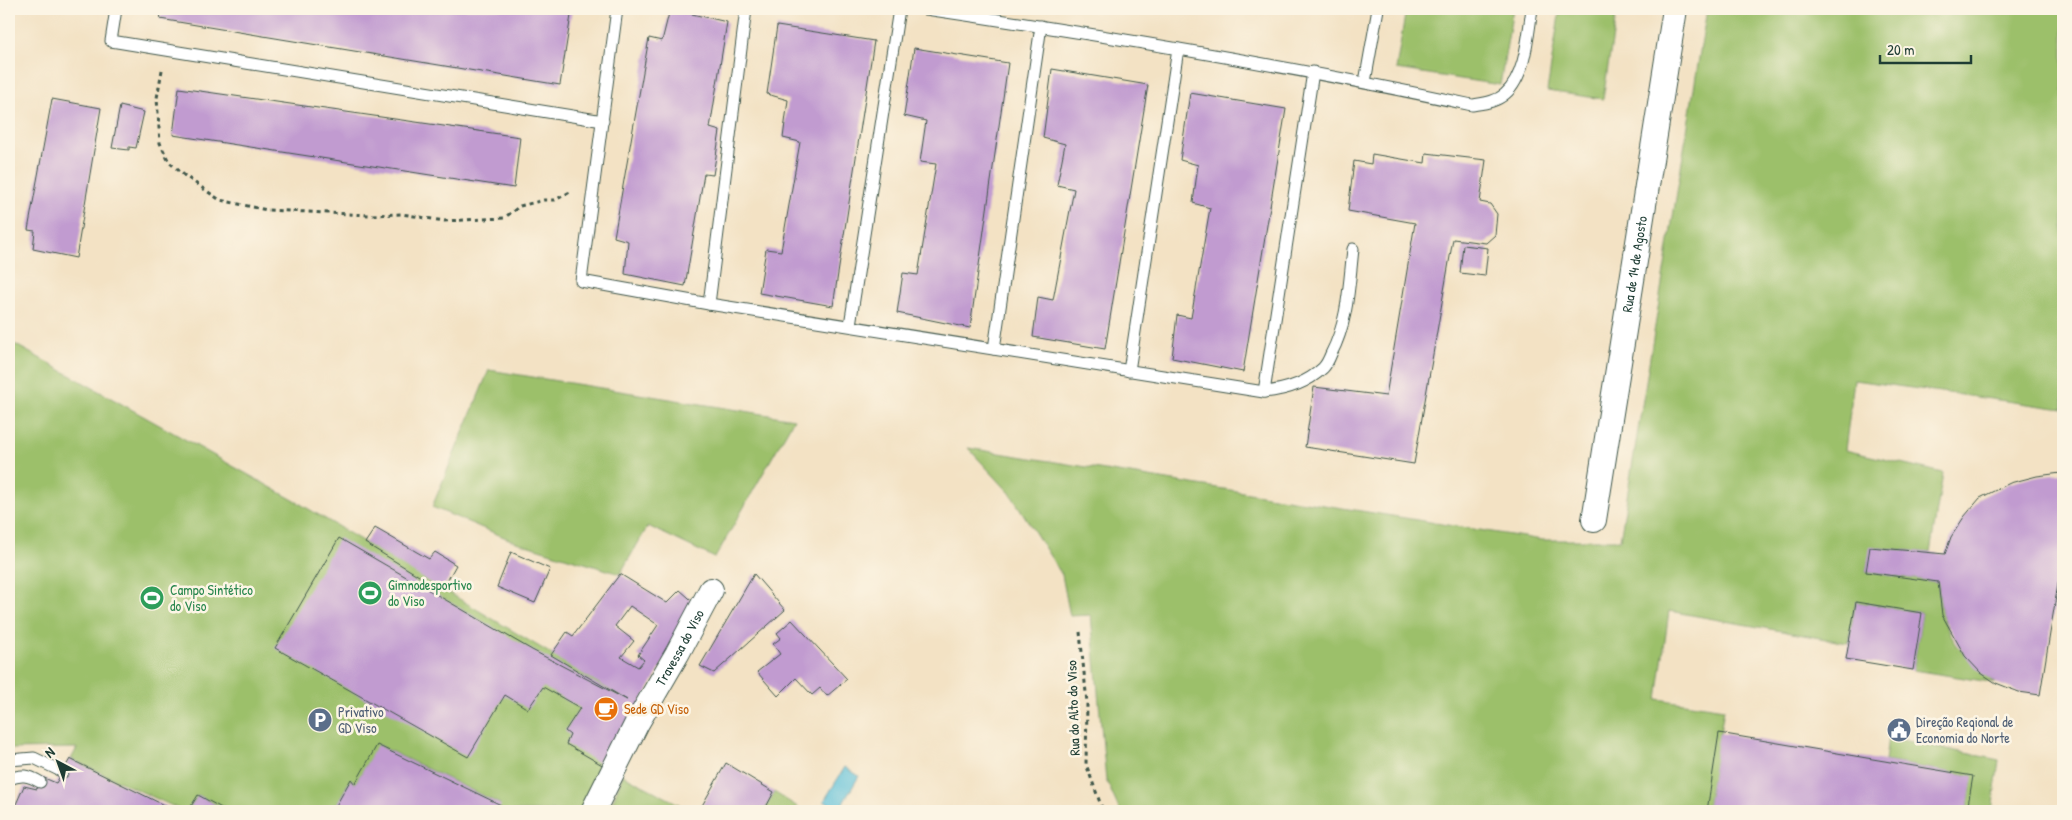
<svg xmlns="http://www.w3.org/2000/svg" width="2072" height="820" font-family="'Patrick Hand',sans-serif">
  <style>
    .green { fill: #9cc06b; stroke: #5e7e50 }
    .water { fill: #5bc0d9; stroke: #3d7e86 }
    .building { fill: #c19bd0; fill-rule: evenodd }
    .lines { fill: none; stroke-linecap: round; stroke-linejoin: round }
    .service-casing { stroke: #3f564a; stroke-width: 13 }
    .minor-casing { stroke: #3f564a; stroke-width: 26 }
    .path { stroke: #3f564a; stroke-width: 3; stroke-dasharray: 4 4; stroke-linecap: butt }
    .service { stroke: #fff; stroke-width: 11 }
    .minor { stroke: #fff; stroke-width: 24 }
    .labels { text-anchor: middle; stroke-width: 5; stroke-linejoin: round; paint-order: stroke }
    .street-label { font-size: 14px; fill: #1f3d34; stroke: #fcf5e5 }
    .leisure-label { font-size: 14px; fill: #27864d; stroke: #fcf5e5; text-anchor: start }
    .food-label { font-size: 14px; fill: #c56008; stroke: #fcf5e5; text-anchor: start }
    .service-label { font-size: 14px; fill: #4e5e75; stroke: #fcf5e5; text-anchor: start }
  </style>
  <rect width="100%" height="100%" fill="#fcf5e5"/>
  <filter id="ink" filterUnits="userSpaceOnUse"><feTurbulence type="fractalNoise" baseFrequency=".02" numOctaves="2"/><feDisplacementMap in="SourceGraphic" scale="10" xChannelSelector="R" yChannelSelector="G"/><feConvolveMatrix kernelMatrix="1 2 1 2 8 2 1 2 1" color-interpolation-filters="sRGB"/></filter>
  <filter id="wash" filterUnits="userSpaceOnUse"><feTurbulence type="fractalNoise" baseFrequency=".0096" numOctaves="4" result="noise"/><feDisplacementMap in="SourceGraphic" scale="20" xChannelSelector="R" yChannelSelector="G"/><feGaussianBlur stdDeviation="1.12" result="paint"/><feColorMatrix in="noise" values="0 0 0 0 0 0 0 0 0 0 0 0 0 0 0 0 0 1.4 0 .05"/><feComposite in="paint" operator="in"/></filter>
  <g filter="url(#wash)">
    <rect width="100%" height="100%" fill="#f3e2c4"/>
    <g class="green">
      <polygon points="1406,9 1513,9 1500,85 1396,69"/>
      <polygon points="1560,9 1617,9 1603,99 1547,91"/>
      <path d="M 1707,9 L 2063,9 L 2063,409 L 1854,380 L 1845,450 L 1943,473 L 1930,553 L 1871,547 L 1866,572 L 1938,582 C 1939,592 1940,603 1942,613 C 1949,642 1973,667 1996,683 L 1913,670 L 1922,613 L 1856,602 L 1848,643 L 1669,611 L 1657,699 L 1724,709 L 1707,811 L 1120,811 L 1106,780 L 1091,615 L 1070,616 L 1062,575 L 1010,493 L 968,448 L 1542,540 L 1620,540 Z"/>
      <polygon points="9,341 297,502 635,704 593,811 498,811 500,804 378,745 355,784 351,779 333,811 227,811 198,795 188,811 183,811 71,759 77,748 9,749"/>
      <polygon points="489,370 794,419 715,558 648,526 620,574 516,542 432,507"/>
      <polygon points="1888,737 1999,760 1992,811 1967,811 1972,776 1885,761"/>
      <polygon points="623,775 692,811 609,811"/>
      <polygon points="774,792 804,811 764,811"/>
    </g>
    <polygon class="water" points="845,767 859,776 839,810 824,801"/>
    <g id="blocks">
      <g class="building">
        <polygon points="162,9 572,9 560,85 160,19"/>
        <polygon points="670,9 727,22 710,128 720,131 713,175 704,174 685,286 625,274 628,241 614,237 649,38 662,41"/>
        <polygon points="777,26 874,41 833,306 759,293 766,249 781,251 800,142 783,138 788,100 767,94"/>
        <polygon points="914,48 1008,63 970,328 897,313 903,273 918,275 936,164 920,162 926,121 904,116"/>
        <polygon points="1052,69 1148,85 1105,349 1033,337 1038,297 1053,300 1074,189 1057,185 1065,144 1043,138"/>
        <polygon points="179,88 520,137 514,188 173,135"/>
        <polygon points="1190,93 1286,109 1243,372 1172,358 1177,315 1191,318 1210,208 1193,203 1198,165 1180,160"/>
        <polygon points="52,99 101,108 76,258 33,249 35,231 28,230"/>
        <polygon points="120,106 144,112 136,148 129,147 129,150 112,148"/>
        <polygon points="1426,153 1486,160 1480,202 1490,204 1497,214 1495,235 1486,243 1453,239 1414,464 1305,447 1314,387 1386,396 1415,223 1348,211 1354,161 1371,164 1372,154 1425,163"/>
        <polygon points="1463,245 1488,248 1485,276 1460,273"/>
        <polygon points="2061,473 2063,474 2063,553 2040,695 2019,692 1996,683 1981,673 1965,656 1942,615 1938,582 1866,572 1870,547 1945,554 1951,537 1964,517 1980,498 2010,483 2037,476"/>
        <polygon points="375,528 429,559 435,552 456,565 442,590 365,543"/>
        <path d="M 339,538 L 532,650 L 627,700 L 551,655 L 567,632 L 573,636 L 620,574 L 667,603 L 680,590 L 697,605 L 604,766 L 566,744 L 570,735 L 565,731 L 580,708 L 543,687 L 528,709 L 505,695 L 468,757 L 275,648 ZM 630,606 L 658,625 L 638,655 L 644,660 L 638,667 L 621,657 L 634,641 L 615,626 Z"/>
        <polygon points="511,552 550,569 535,603 497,587"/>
        <polygon points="754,574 785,610 714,673 700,666"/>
        <polygon points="1856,602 1922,613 1913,670 1846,659"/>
        <polygon points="792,620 847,679 827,696 820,688 812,695 796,678 778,696 757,672 780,654 773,644 781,638 777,633"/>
        <polygon points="1719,733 1973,776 1967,811 1707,811"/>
        <polygon points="377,745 501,805 498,811 333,811 351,779 355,784"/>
        <polygon points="70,759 176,811 13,811 24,786 37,789 42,777 56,783"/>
        <polygon points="726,763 774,792 764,811 699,811"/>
        <polygon points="198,795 227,811 188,811"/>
      </g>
    </g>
  </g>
  <g filter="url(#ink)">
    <use href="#blocks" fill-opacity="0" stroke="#3f564a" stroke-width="1"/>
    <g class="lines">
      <defs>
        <g id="service">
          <polyline points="116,9 111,41 603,121"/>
          <path d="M 617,9 L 581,281 L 709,304 L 1264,392 C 1285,390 1307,383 1323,368 C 1327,364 1329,359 1331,354 C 1348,322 1349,285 1353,249"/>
          <path d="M 926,9 C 1109,36 1291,66 1472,105 C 1484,103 1496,102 1505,94 C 1526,76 1528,34 1532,9"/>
          <polyline points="1365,82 1378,9"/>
          <polyline points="709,304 746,9"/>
          <polyline points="850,325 899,9"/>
          <polyline points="994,349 1041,26"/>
          <polyline points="1129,371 1178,49"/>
          <polyline points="1264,392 1313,72"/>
          <polyline points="9,760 34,758 63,772"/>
          <path d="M 9,779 C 21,774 28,775 40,782"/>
        </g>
        <g id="minor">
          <path id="s1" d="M 1594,520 L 1675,9"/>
          <path id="s2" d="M 593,811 L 637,723 L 677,654 L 711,590"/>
        </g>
      </defs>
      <use href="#service" class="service-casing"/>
      <use href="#minor" class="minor-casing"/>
      <g class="path">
        <polyline points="162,70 157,98 160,143 169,162 185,176 220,200 267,210 369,215 402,214 444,221 504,218 520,206 544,200 555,200 572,191"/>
        <polyline points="1080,632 1087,703 1086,764 1103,811"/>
      </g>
      <use href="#service" class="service"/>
      <use href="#minor" class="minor"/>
    </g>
  </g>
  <defs>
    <symbol id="stadium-disc" viewBox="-11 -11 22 22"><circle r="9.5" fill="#2e9e5b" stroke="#fcf5e5"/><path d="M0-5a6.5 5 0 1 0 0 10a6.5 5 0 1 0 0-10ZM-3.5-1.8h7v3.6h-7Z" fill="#fff"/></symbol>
    <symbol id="cafe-disc" viewBox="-11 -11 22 22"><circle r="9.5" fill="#e8710a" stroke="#fcf5e5"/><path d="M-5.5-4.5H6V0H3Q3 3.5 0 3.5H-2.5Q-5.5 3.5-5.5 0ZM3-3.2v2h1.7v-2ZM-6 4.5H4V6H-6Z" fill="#fff"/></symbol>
    <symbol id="parking-disc" viewBox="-11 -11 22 22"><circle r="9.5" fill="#5c6f8a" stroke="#fcf5e5"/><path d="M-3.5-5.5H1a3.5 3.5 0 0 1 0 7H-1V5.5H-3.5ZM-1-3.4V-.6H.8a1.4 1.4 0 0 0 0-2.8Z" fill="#fff"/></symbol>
    <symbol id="civic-disc" viewBox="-11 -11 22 22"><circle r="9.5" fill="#5c6f8a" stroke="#fcf5e5"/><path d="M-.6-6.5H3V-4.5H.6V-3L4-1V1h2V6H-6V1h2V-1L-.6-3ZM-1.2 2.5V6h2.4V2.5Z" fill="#fff"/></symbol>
  </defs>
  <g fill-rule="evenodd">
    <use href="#stadium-disc" x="356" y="579" width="28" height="28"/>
    <use href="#stadium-disc" x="138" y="584" width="28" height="28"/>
    <use href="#cafe-disc" x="592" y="695" width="28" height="28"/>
    <use href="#parking-disc" x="306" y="706" width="28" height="28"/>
    <use href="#civic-disc" x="1885" y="716" width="28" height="28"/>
  </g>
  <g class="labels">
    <g class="street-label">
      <text dy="5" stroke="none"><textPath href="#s1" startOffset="259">Rua de 14 de Agosto</textPath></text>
      <text dy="5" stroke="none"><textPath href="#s2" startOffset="185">Travessa do Viso</textPath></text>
      <text transform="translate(1073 708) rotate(-92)" y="5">Rua do Alto do Viso</text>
    </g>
    <g class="leisure-label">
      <text x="388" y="590">Gimnodesportivo<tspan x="388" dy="16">do Viso</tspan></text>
      <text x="170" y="595">Campo Sintético<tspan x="170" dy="16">do Viso</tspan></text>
    </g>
    <g class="food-label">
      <text x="624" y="714">Sede GD Viso</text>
    </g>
    <g class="service-label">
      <text x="338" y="717">Privativo<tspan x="338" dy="16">GD Viso</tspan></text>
      <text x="1916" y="727">Direção Regional de<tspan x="1916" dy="16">Economia do Norte</tspan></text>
    </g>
  </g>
  <rect width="2072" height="820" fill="none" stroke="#fcf5e5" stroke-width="30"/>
  <g transform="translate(58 762) rotate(319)" stroke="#fcf5e5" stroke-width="4" paint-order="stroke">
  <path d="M0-4L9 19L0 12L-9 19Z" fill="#1f3d34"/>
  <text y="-8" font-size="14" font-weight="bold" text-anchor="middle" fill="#1f3d34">N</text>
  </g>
  <path d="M1880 55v8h91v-8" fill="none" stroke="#1f3d34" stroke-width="2.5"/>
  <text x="1887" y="55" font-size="15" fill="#1f3d34" stroke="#fcf5e5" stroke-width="4" paint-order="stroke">20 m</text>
</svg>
